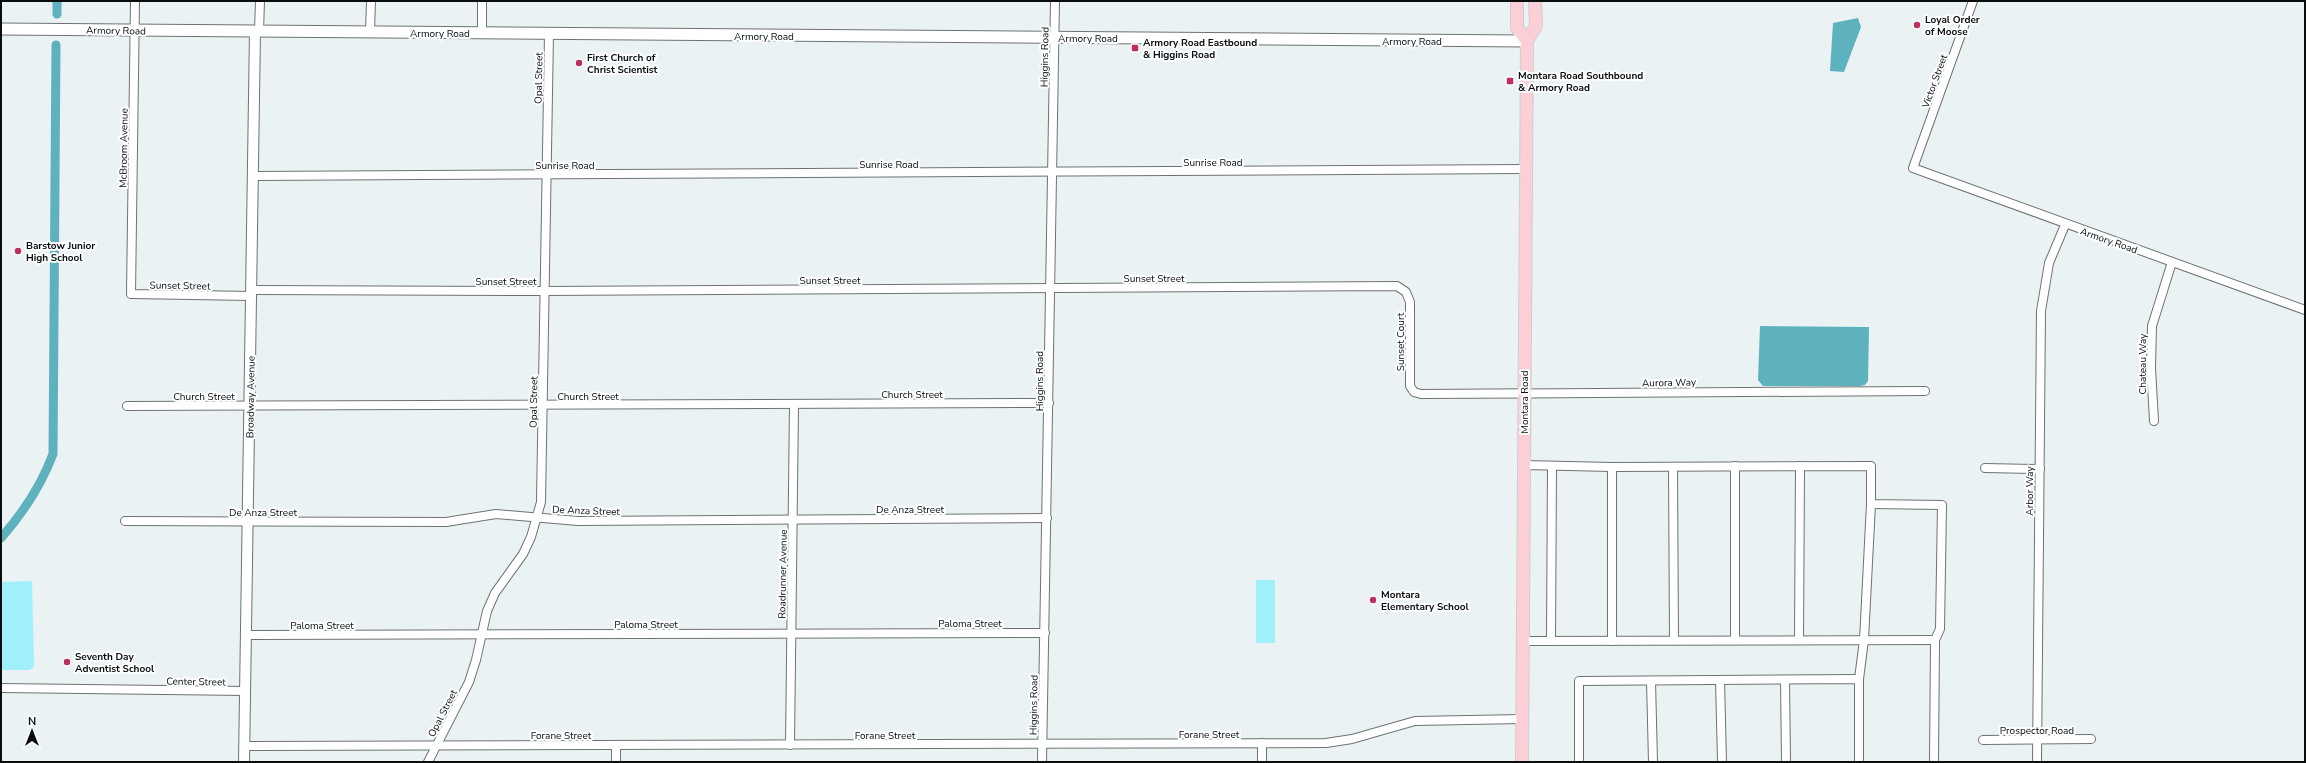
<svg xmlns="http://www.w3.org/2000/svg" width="2306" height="763" font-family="'Nunito Sans',sans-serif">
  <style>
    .green { fill: #a0f0fc }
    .water { fill: #5eb2be }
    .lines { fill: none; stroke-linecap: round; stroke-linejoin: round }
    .canal { stroke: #5eb2be; stroke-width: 9 }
    .minor-casing { stroke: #6d7374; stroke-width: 10 }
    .tertiary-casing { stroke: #6d7374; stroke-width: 12 }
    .secondary-casing { stroke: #6d7374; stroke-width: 13 }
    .primary-casing { stroke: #cecfcf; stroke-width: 14 }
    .minor { stroke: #fff; stroke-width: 8 }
    .tertiary { stroke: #fff; stroke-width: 10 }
    .secondary { stroke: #fff; stroke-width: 11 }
    .primary { stroke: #fcced6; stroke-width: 12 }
    .poi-dot { fill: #bd2e58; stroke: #fcfeff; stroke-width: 1.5 }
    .labels { text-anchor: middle; stroke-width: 4; stroke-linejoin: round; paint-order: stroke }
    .poi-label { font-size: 10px; font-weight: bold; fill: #0a0d0d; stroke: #fcfeff; text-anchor: start }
    .street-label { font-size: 10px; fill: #0a0d0d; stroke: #fcfeff }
  </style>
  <rect width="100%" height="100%" fill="#ebf2f3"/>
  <g class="green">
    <rect x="1256" y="580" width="19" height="63"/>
    <polygon points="32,581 34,667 29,670 1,670 1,582"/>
  </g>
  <g class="water">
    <polygon points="1858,18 1861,27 1844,72 1830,71 1833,23"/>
    <polygon points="1760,326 1869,327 1868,381 1865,385 1860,386 1763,386 1758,380"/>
  </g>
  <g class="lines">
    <g class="canal">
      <polyline points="57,14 57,1"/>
      <path d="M 1,538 C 23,513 41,486 53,454 L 56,45"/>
    </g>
    <defs>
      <g id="minor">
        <polyline points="135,1 131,294 252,296"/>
        <polyline points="1973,1 1913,168 2305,310"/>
        <polyline points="259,31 260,1"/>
        <polyline points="370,32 371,1"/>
        <polyline points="482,33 482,1"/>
        <polyline points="254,176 1525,169"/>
        <polyline points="252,290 544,291 1397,286 1406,292 1410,302 1410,386 1414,392 1421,394 1925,391"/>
        <polyline points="127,406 1049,403"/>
        <polyline points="2154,421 2151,368 2152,326 2172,262"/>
        <polyline points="1523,465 1612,467 1871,466 1871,504 1942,505 1940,629 1935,640 1934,762"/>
        <polyline points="1735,466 1735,640"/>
        <polyline points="1612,467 1612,641"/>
        <polyline points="1673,467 1674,640"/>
        <polyline points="1985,468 2040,469"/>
        <polyline points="125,521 446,522 496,514 578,521 1047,518"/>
        <polyline points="247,635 1045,633"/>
        <polyline points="1799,640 1800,466"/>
        <polyline points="1522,641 1935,640"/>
        <polyline points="1551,641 1552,466"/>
        <polyline points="1859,679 1864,640 1871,504"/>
        <polyline points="1720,680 1722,762"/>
        <polyline points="1785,680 1786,762"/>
        <polyline points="1651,681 1653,762"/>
        <polyline points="1,688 246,691"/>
        <polyline points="1983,740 2091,739"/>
        <polyline points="1262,743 1262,762"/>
        <polyline points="616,745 616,762"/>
        <polyline points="790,745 794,404"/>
        <polyline points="245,746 1326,743 1352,739 1415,721 1522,719"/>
        <polyline points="428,762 469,682 476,660 487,611 495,593 523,554 531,537 541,502 549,34"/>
        <polyline points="1042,762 1055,1"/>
        <polyline points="1579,762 1579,681 1859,679 1859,762"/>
        <polyline points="2037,762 2041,311 2049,263 2065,225"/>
      </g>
      <polyline id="tertiary" points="244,762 255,31"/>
      <polyline id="secondary" points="1,29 1527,41"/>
      <g id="primary">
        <polyline points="1517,1 1517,28 1527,41"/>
        <polyline points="1522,762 1527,41 1536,26 1535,1"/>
      </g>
    </defs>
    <use href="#minor" class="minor-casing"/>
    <use href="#tertiary" class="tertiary-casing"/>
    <use href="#secondary" class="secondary-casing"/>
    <use href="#primary" class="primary-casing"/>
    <use href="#minor" class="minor"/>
    <use href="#tertiary" class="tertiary"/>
    <use href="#secondary" class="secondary"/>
    <use href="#primary" class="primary"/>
  </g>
  <g class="poi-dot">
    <circle cx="1917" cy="25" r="4"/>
    <rect x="1131" y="44" width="8" height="8" rx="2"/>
    <circle cx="579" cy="63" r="4"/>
    <rect x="1506" y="77" width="8" height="8" rx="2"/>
    <circle cx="18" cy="251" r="4"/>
    <circle cx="1373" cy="600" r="4"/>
    <circle cx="67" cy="662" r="4"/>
  </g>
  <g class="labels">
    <g class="poi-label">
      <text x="1925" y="23">Loyal Order<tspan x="1925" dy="12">of Moose</tspan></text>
      <text x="1143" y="46">Armory Road Eastbound<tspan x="1143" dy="12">&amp; Higgins Road</tspan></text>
      <text x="587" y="61">First Church of<tspan x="587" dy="12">Christ Scientist</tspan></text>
      <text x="1518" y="79">Montara Road Southbound<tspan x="1518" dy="12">&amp; Armory Road</tspan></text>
      <text x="26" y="249">Barstow Junior<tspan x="26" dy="12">High School</tspan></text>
      <text x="1381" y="598">Montara<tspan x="1381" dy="12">Elementary School</tspan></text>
      <text x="75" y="660">Seventh Day<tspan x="75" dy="12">Adventist School</tspan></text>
    </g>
    <g class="street-label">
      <text transform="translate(116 30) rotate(1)" y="4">Armory Road</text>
      <text x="440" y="37">Armory Road</text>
      <text x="764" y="40">Armory Road</text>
      <text x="1088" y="42">Armory Road</text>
      <text x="1412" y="45">Armory Road</text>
      <text transform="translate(1044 57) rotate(-89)" y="4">Higgins Road</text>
      <text transform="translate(538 78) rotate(-89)" y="4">Opal Street</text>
      <text transform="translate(1934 81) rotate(-70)" y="4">Victor Street</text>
      <text transform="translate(123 148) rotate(-89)" y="4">McBroom Avenue</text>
      <text x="1213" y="166">Sunrise Road</text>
      <text x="889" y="168">Sunrise Road</text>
      <text x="565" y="169">Sunrise Road</text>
      <text transform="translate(2109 240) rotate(19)" y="4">Armory Road</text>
      <text x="1154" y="282">Sunset Street</text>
      <text x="830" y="284">Sunset Street</text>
      <text x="506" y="285">Sunset Street</text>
      <text transform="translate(180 285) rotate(1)" y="4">Sunset Street</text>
      <text transform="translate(1400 342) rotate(-90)" y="4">Sunset Court</text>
      <text transform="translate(2142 364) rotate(-90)" y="4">Chateau Way</text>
      <text transform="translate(1039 381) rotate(-90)" y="4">Higgins Road</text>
      <text transform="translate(1669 382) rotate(-1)" y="4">Aurora Way</text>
      <text x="912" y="398">Church Street</text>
      <text x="204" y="400">Church Street</text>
      <text x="588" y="400">Church Street</text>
      <text transform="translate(250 397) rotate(-89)" y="4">Broadway Avenue</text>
      <text transform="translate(533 402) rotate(-89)" y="4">Opal Street</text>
      <text transform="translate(1524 402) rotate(-90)" y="4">Montara Road</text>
      <text transform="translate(2029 491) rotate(-90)" y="4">Arbor Way</text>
      <text x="910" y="513">De Anza Street</text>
      <text transform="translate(586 510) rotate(2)" y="4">De Anza Street</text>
      <text x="263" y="516">De Anza Street</text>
      <text transform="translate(782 574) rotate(-89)" y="4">Roadrunner Avenue</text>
      <text x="970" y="627">Paloma Street</text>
      <text x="646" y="628">Paloma Street</text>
      <text x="322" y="629">Paloma Street</text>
      <text transform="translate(196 681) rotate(1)" y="4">Center Street</text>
      <text transform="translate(1033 705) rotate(-89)" y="4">Higgins Road</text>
      <text transform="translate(442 713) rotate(-63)" y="4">Opal Street</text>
      <text x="2037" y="734">Prospector Road</text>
      <text x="1209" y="738">Forane Street</text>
      <text x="561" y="739">Forane Street</text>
      <text x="885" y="739">Forane Street</text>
    </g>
  </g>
  <rect width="2306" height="763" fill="none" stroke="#0a0d0d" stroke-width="4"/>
  <g transform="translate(32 731)" stroke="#fcfeff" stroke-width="3" paint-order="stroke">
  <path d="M0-3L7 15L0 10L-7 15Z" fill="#0a0d0d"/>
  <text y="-6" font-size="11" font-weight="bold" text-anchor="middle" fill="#0a0d0d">N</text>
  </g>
</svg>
